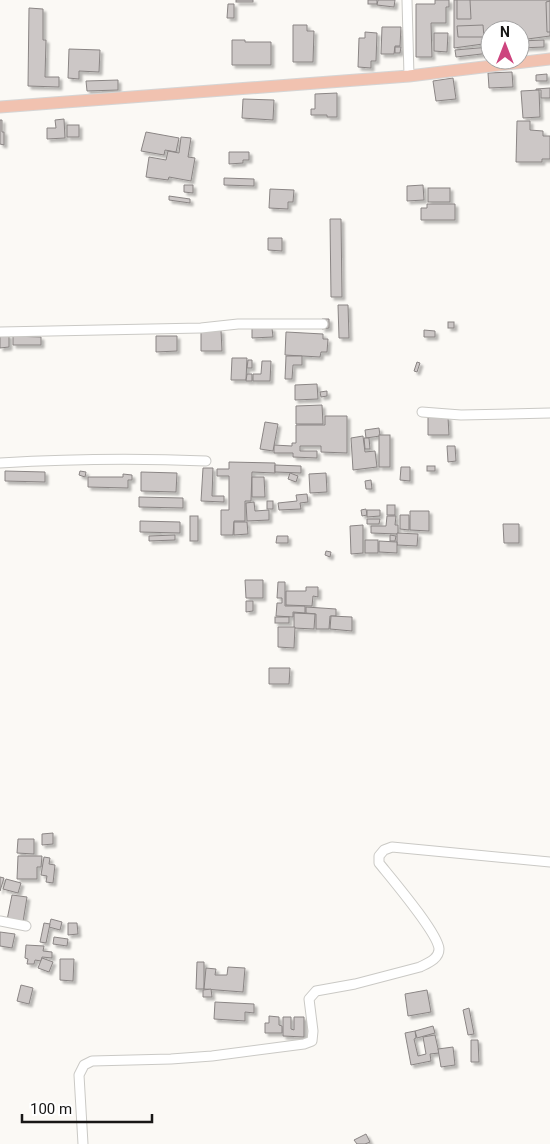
<svg xmlns="http://www.w3.org/2000/svg" width="550" height="1144" font-family="Roboto,sans-serif">
  <style>
    .building { fill: #ccc7c6; stroke: #8a8584; filter: url(#shadow) }
    .lines { fill: none; stroke-linecap: round; stroke-linejoin: round }
    .minor-casing { stroke: #cac9c5; stroke-width: 11 }
    .major-casing { stroke: #d5d5d5; stroke-width: 13 }
    .minor { stroke: #fff; stroke-width: 9 }
    .major { stroke: #f1c2b0; stroke-width: 11 }
  </style>
  <defs>
    <filter id="shadow"><feDropShadow dx="3" dy="3" stdDeviation="1" flood-color="#0004"/></filter>
  </defs>
  <rect width="100%" height="100%" fill="#fbf9f5"/>
  <g class="building">
    <rect x="236" y="0" width="17" height="2"/>
    <rect x="368" y="0" width="9" height="4"/>
    <polygon points="378,0 395,0 394,7 377,5"/>
    <polygon points="435,0 449,0 449,7 446,7 446,23 431,23 432,57 416,57 416,4 435,4"/>
    <polygon points="454,0 550,0 550,36 520,40 520,30 490,30 490,43 454,48"/>
    <polygon points="457,0 470,0 471,19 457,19"/>
    <polygon points="550,1 550,32 547,32 546,2"/>
    <polygon points="228,4 234,4 234,18 227,18"/>
    <polygon points="29,8 43,9 43,40 46,40 45,77 59,77 59,87 28,86"/>
    <polygon points="293,25 307,25 307,31 314,31 313,62 293,62"/>
    <polygon points="483,25 484,37 458,37 457,26"/>
    <polygon points="382,27 401,27 400,46 395,46 394,54 381,54"/>
    <polygon points="365,32 377,33 376,61 371,61 371,68 358,67 359,38 365,38"/>
    <polygon points="434,33 448,33 447,52 434,51"/>
    <polygon points="232,40 245,40 245,42 271,42 271,65 232,65"/>
    <polygon points="544,40 544,47 520,48 520,41"/>
    <polygon points="395,47 401,47 400,53 395,53"/>
    <polygon points="490,47 490,53 456,57 455,50"/>
    <polygon points="69,49 100,50 99,72 79,71 79,79 68,78"/>
    <polygon points="512,72 513,87 489,88 488,73"/>
    <polygon points="547,74 547,81 536,81 536,75"/>
    <polygon points="453,78 456,99 436,101 433,81"/>
    <polygon points="118,80 118,90 87,91 86,81"/>
    <polygon points="550,88 550,98 541,98 541,90 536,90 536,89"/>
    <polygon points="539,90 540,117 523,118 521,91"/>
    <polygon points="337,93 337,117 327,117 327,115 311,115 311,109 315,109 315,94"/>
    <polygon points="243,99 274,100 273,120 242,118"/>
    <polygon points="64,119 65,138 47,139 47,128 56,128 55,120"/>
    <polygon points="0,120 2,120 2,132 4,132 4,145 0,144"/>
    <polygon points="517,121 530,121 530,130 543,131 543,136 550,136 550,159 542,159 542,162 516,162"/>
    <rect x="67" y="125" width="12" height="12"/>
    <polygon points="146,132 179,138 176,152 165,150 164,155 141,151"/>
    <polygon points="181,137 191,138 188,157 195,158 191,181 169,177 168,180 146,177 149,157 166,160 168,151 179,153"/>
    <polygon points="229,152 249,152 249,160 243,160 243,163 229,164"/>
    <polygon points="224,178 254,179 254,186 224,185"/>
    <polygon points="184,185 193,185 193,193 184,192"/>
    <polygon points="423,185 424,200 407,201 407,186"/>
    <rect x="428" y="188" width="22" height="14"/>
    <polygon points="270,189 294,190 293,202 288,202 288,209 269,208"/>
    <polygon points="169,196 190,199 190,203 169,200"/>
    <polygon points="427,204 455,204 455,220 421,220 421,208 427,208"/>
    <polygon points="330,219 341,219 342,297 331,297"/>
    <polygon points="268,238 282,238 282,251 268,250"/>
    <polygon points="338,305 348,305 349,338 339,338"/>
    <polygon points="322,319 329,319 329,328 322,329"/>
    <rect x="448" y="322" width="6" height="6"/>
    <polygon points="252,328 272,328 273,337 252,338"/>
    <polygon points="221,330 222,351 201,351 201,331"/>
    <polygon points="424,330 435,331 435,337 424,337"/>
    <polygon points="286,332 323,334 323,339 328,339 327,352 321,352 320,357 285,355"/>
    <polygon points="0,335 9,335 9,347 0,348"/>
    <polygon points="13,336 41,337 41,345 13,345"/>
    <polygon points="156,336 177,336 177,351 156,352"/>
    <polygon points="286,356 302,356 302,365 293,365 292,379 285,379"/>
    <polygon points="232,358 247,358 246,380 231,380"/>
    <polygon points="248,360 252,360 252,368 247,368"/>
    <polygon points="262,361 271,361 270,381 253,381 253,374 261,374"/>
    <polygon points="417,362 420,363 417,372 414,371"/>
    <polygon points="247,374 252,374 252,381 246,381"/>
    <polygon points="317,384 318,399 295,400 295,385"/>
    <polygon points="327,391 327,396 321,397 320,392"/>
    <polygon points="322,405 323,424 296,424 296,406"/>
    <polygon points="325,416 347,416 347,453 321,452 321,446 300,446 300,451 317,451 317,458 293,457 293,453 274,453 274,445 292,446 292,443 296,443 296,425 325,425"/>
    <polygon points="428,417 448,417 449,435 428,435"/>
    <polygon points="265,422 278,424 273,451 260,449"/>
    <polygon points="379,428 380,436 366,438 365,430"/>
    <rect x="379" y="435" width="11" height="32"/>
    <polygon points="363,436 365,452 375,451 377,467 353,470 351,438"/>
    <polygon points="364,438 369,438 370,449 365,449"/>
    <polygon points="447,446 455,446 456,461 448,462"/>
    <polygon points="229,462 275,463 275,473 252,472 251,501 245,501 245,521 234,521 233,535 221,535 221,510 229,510 229,476 217,476 217,469 229,469"/>
    <polygon points="275,465 301,466 301,473 275,472"/>
    <rect x="427" y="466" width="8" height="5"/>
    <polygon points="401,467 410,467 410,481 400,480"/>
    <polygon points="203,468 213,468 212,496 224,496 224,502 201,501"/>
    <polygon points="5,471 45,472 45,482 5,481"/>
    <polygon points="80,471 86,472 85,477 79,475"/>
    <polygon points="141,472 177,473 176,492 141,491"/>
    <polygon points="290,473 298,476 296,482 288,479"/>
    <polygon points="326,473 327,492 310,493 309,474"/>
    <polygon points="123,474 132,475 132,480 128,480 128,488 88,487 88,477 123,477"/>
    <polygon points="252,477 264,477 265,497 252,497"/>
    <polygon points="371,480 372,489 366,489 365,481"/>
    <polygon points="307,494 308,502 300,503 301,509 279,510 278,503 297,501 296,495"/>
    <polygon points="139,497 183,498 183,508 139,507"/>
    <rect x="267" y="501" width="6" height="8"/>
    <polygon points="254,502 255,511 269,510 269,520 247,521 246,503"/>
    <rect x="387" y="505" width="8" height="10"/>
    <polygon points="366,509 367,515 362,516 361,510"/>
    <polygon points="367,510 380,510 380,516 367,517"/>
    <polygon points="410,511 429,511 429,531 410,530"/>
    <polygon points="400,515 409,515 409,530 400,529"/>
    <rect x="190" y="516" width="8" height="25"/>
    <polygon points="387,516 396,516 395,525 398,525 398,534 371,533 371,526 386,526"/>
    <polygon points="367,519 380,519 379,524 367,524"/>
    <polygon points="140,521 180,522 180,533 140,532"/>
    <polygon points="234,522 247,522 248,534 234,535"/>
    <polygon points="503,524 519,524 519,543 504,543"/>
    <polygon points="363,525 363,553 351,554 350,526"/>
    <polygon points="397,533 418,534 417,546 397,545"/>
    <polygon points="175,535 175,540 149,541 149,536"/>
    <polygon points="390,535 396,536 395,541 390,541"/>
    <polygon points="277,536 288,536 288,543 276,543"/>
    <rect x="365" y="540" width="13" height="13"/>
    <polygon points="379,541 397,542 397,553 379,552"/>
    <polygon points="326,551 331,552 330,557 325,555"/>
    <polygon points="245,580 263,580 263,598 246,598"/>
    <polygon points="278,582 285,582 285,606 305,606 305,613 293,612 293,617 276,616 277,603 282,603 282,598 277,598"/>
    <polygon points="306,587 318,587 318,597 313,596 312,606 286,605 286,591 306,591"/>
    <polygon points="246,601 253,601 253,611 246,612"/>
    <polygon points="306,607 336,609 336,616 330,616 329,629 316,629 316,614 306,613"/>
    <polygon points="294,613 315,614 314,629 294,628"/>
    <polygon points="331,616 352,617 352,631 330,629"/>
    <rect x="275" y="617" width="14" height="6"/>
    <polygon points="278,627 295,627 294,648 278,647"/>
    <polygon points="269,668 290,668 289,684 269,684"/>
    <polygon points="53,833 53,844 42,845 42,834"/>
    <polygon points="18,839 34,839 34,854 17,853"/>
    <polygon points="18,856 42,856 41,867 37,867 37,879 17,879"/>
    <polygon points="44,857 50,858 49,864 55,865 53,883 46,882 47,876 41,875"/>
    <polygon points="0,877 4,878 0,891"/>
    <polygon points="6,879 21,883 18,893 3,889"/>
    <polygon points="12,895 27,897 23,922 7,920"/>
    <polygon points="51,919 62,922 60,930 49,927"/>
    <polygon points="44,923 50,924 46,943 40,942"/>
    <polygon points="68,923 77,923 78,934 68,935"/>
    <polygon points="0,932 15,934 12,948 0,946"/>
    <polygon points="54,937 68,939 67,946 53,944"/>
    <polygon points="26,945 44,946 43,951 52,952 52,958 42,957 41,961 35,960 34,964 27,964 28,959 25,958"/>
    <polygon points="42,958 53,962 49,972 38,968"/>
    <polygon points="60,959 74,959 73,981 60,980"/>
    <polygon points="197,962 204,962 204,989 196,989"/>
    <polygon points="228,967 245,968 243,992 204,989 206,968 216,969 215,975 227,975"/>
    <polygon points="21,985 33,988 29,1004 17,1001"/>
    <polygon points="211,989 212,997 203,997 203,990"/>
    <polygon points="427,990 431,1012 408,1016 405,994"/>
    <polygon points="215,1002 254,1004 254,1013 245,1012 245,1021 214,1019"/>
    <polygon points="469,1008 474,1034 468,1035 463,1010"/>
    <polygon points="269,1016 279,1017 279,1025 282,1026 282,1033 265,1033 265,1023 269,1023"/>
    <polygon points="283,1017 291,1017 291,1029 294,1030 294,1017 304,1017 304,1037 283,1036"/>
    <polygon points="433,1026 435,1033 417,1038 415,1031"/>
    <polygon points="415,1031 416,1038 414,1039 418,1056 426,1054 423,1037 435,1035 439,1053 430,1054 431,1061 411,1065 405,1033"/>
    <polygon points="471,1040 478,1040 479,1062 471,1062"/>
    <polygon points="453,1047 455,1065 441,1067 438,1049"/>
    <polygon points="366,1134 370,1142 365,1144 357,1144 354,1140"/>
  </g>
  <g class="lines">
    <defs>
      <g id="minor">
        <polyline points="407,0 409,76"/>
        <polyline points="0,332 201,328 238,324 323,324"/>
        <polyline points="422,412 461,415 550,413"/>
        <path d="M 0,463 C 68,459 137,458 206,461"/>
        <polyline points="0,921 26,926"/>
        <path d="M 83,1144 L 79,1075 L 84,1065 L 92,1061 L 171,1059 L 212,1056 L 304,1044 L 312,1041 L 313,1031 L 309,999 L 316,991 L 355,984 L 420,967 C 428,963 439,959 439,949 C 438,933 391,878 379,863 L 379,856 L 384,850 L 392,847 L 550,862"/>
      </g>
      <polyline id="major" points="0,107 409,76 550,59"/>
    </defs>
    <use href="#minor" class="minor-casing"/>
    <use href="#major" class="major-casing"/>
    <use href="#minor" class="minor"/>
    <use href="#major" class="major"/>
  </g>
  <g transform="translate(505 45)"><circle r="24" fill="#ffffff" stroke="#a3a2a2"/>
  <path d="M0-4L9 19L0 12L-9 19Z" fill="#cd447e"/>
  <text y="-8" font-size="14" font-weight="bold" text-anchor="middle" fill="#181716">N</text>
  </g>
  <path d="M22 1114v8h130v-8" fill="none" stroke="#181716" stroke-width="2.5"/>
  <text x="30" y="1114" font-size="15" fill="#181716" stroke="#ffffff" stroke-width="4" paint-order="stroke">100 m</text>
</svg>
